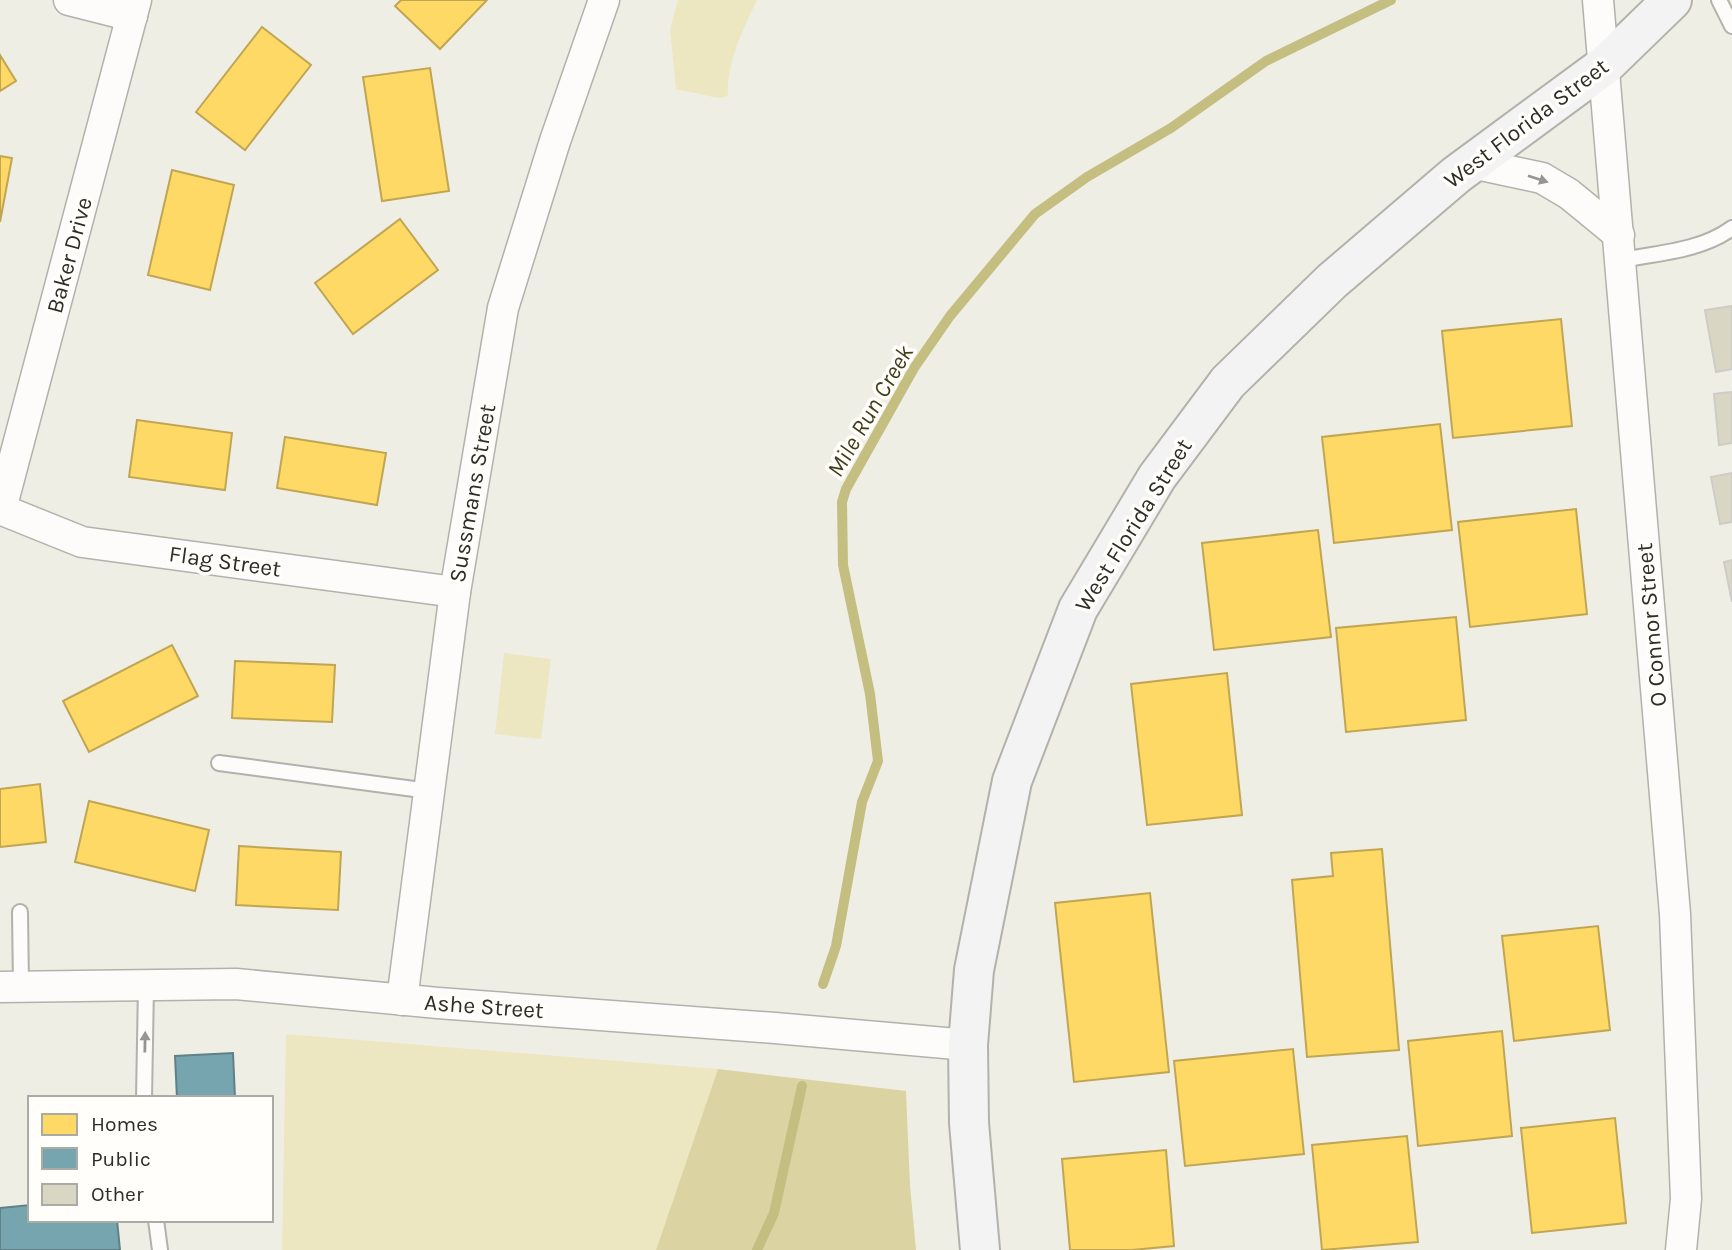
<svg xmlns="http://www.w3.org/2000/svg" width="1732" height="1250" font-family="Karla,sans-serif">
  <style>
    .green { fill: #ece7c1 }
    .forest { fill: #dbd4a2 }
    .homes { fill: #ffd966; stroke: #c0a653; stroke-width: 2 }
    .public { fill: #76a5af; stroke: #608186; stroke-width: 2 }
    .lines { fill: none; stroke-linecap: round; stroke-linejoin: round }
    .stream { stroke: #c5be81; stroke-width: 10 }
    .building { fill: #d9d7c3; stroke: #cdccc6; stroke-width: 2 }
    .service-casing { stroke: #b2b2ab; stroke-width: 18 }
    .minor-casing { stroke: #b2b2ab; stroke-width: 33 }
    .secondary-casing { stroke: #b2b2ab; stroke-width: 42 }
    .service { stroke: #fdfcfb; stroke-width: 14 }
    .minor { stroke: #fdfcfb; stroke-width: 30 }
    .secondary { stroke: #f3f3f4; stroke-width: 38 }
    .oneway { fill: #969591 }
    .labels { text-anchor: middle; stroke-width: 7; stroke-linejoin: round; paint-order: stroke }
    .street-label { font-size: 23px; fill: #2e2e27; stroke: #fffefb }
    .water-label { font-size: 24px; font-style: italic; fill: #423e1a; stroke: #fffefb }
  </style>
  <rect width="100%" height="100%" fill="#efeee5"/>
  <g class="green">
    <path d="M 678,0 L 757,0 C 744,27 726,64 728,95 L 725,97 L 718,98 L 676,89 L 670,29 Z"/>
    <polygon points="504,653 551,659 541,739 495,734"/>
    <polygon points="286,1034 718,1069 656,1250 282,1250"/>
  </g>
  <polygon class="forest" points="718,1069 906,1091 910,1185 916,1250 656,1250"/>
  <g class="homes">
    <polygon points="401,0 487,0 440,49 395,6"/>
    <polygon points="262,27 311,65 245,150 196,112"/>
    <polygon points="0,55 16,81 0,91"/>
    <polygon points="430,68 449,191 382,201 363,77"/>
    <polygon points="0,156 12,158 0,222"/>
    <polygon points="172,170 234,185 210,290 148,275"/>
    <polygon points="400,219 438,270 353,334 315,283"/>
    <polygon points="1561,319 1572,426 1453,438 1442,331"/>
    <polygon points="137,420 232,433 225,490 129,477"/>
    <polygon points="1440,424 1452,530 1334,543 1322,437"/>
    <polygon points="285,437 386,453 377,505 277,488"/>
    <polygon points="1576,509 1587,614 1470,627 1458,522"/>
    <polygon points="1318,530 1331,637 1214,650 1202,543"/>
    <polygon points="1456,617 1466,720 1346,732 1336,628"/>
    <polygon points="172,645 198,696 89,752 63,701"/>
    <polygon points="235,661 335,665 332,722 232,718"/>
    <polygon points="1227,673 1242,815 1147,825 1131,684"/>
    <polygon points="40,784 46,842 0,847 0,789"/>
    <polygon points="89,801 209,830 195,891 75,862"/>
    <polygon points="239,846 341,852 338,910 236,905"/>
    <polygon points="1382,849 1399,1050 1307,1057 1292,880 1333,876 1331,853"/>
    <polygon points="1150,893 1169,1072 1074,1082 1055,903"/>
    <polygon points="1598,926 1610,1030 1514,1041 1502,936"/>
    <polygon points="1502,1031 1512,1136 1418,1146 1408,1041"/>
    <polygon points="1293,1049 1304,1154 1185,1166 1174,1061"/>
    <polygon points="1615,1118 1626,1223 1532,1233 1521,1128"/>
    <polygon points="1407,1136 1418,1242 1322,1250 1312,1145"/>
    <polygon points="1166,1150 1174,1246 1132,1250 1070,1250 1062,1159"/>
  </g>
  <g class="public">
    <polygon points="233,1053 235,1098 177,1098 175,1056"/>
    <polygon points="30,1205 30,1220 117,1220 120,1250 0,1250 0,1208"/>
  </g>
  <g class="lines">
    <g class="stream">
      <polyline points="823,984 836,946 862,802 878,761 870,694 843,565 842,502 846,489 914,368 950,316 1035,214 1087,177 1171,128 1266,61 1391,0"/>
      <polyline points="757,1250 774,1213 802,1086"/>
    </g>
  </g>
  <g class="building">
    <polygon points="1732,306 1732,369 1716,372 1705,310"/>
    <polygon points="1732,392 1732,443 1719,445 1714,394"/>
    <polygon points="1732,473 1732,522 1720,524 1711,477"/>
    <polygon points="1732,560 1732,602 1724,562"/>
  </g>
  <g class="lines">
    <defs>
      <g id="service">
        <polyline points="1719,0 1732,26"/>
        <path d="M 1621,260 C 1658,253 1701,251 1732,228"/>
        <polyline points="219,763 429,791"/>
        <polyline points="20,912 21,987"/>
        <polyline points="144,1098 146,986"/>
        <polyline points="156,1220 160,1250"/>
      </g>
      <g id="minor">
        <polyline points="69,0 132,16"/>
        <polyline points="1598,0 1675,914 1686,1199 1681,1250"/>
        <polyline points="1472,163 1542,178 1569,194 1619,235"/>
        <polyline points="0,509 82,542 455,592"/>
        <polyline points="1,509 136,0"/>
        <polyline points="0,987 236,984 438,1003 775,1028 968,1045"/>
        <polyline points="402,1000 455,592 503,308 555,141 604,0"/>
      </g>
      <polyline id="secondary" points="980,1250 969,1123 968,1045 974,970 1012,781 1078,609 1157,477 1228,382 1332,281 1456,175 1604,66 1672,0"/>
    </defs>
    <use href="#service" class="service-casing"/>
    <use href="#minor" class="minor-casing"/>
    <use href="#secondary" class="secondary-casing"/>
    <use href="#service" class="service"/>
    <use href="#minor" class="minor"/>
    <use href="#secondary" class="secondary"/>
  </g>
  <defs><path id="oneway-solid" d="M-6-.8H1V-3.2L6.5 0L1 3.2V.8H-6Z" transform="scale(1.75)"/></defs>
  <g class="oneway">
    <use href="#oneway-solid" transform="translate(1538 179) rotate(18)"/>
    <use href="#oneway-solid" transform="translate(145 1042) rotate(-89)"/>
  </g>
  <g class="labels">
    <g class="street-label">
      <text transform="translate(1526 123) rotate(-37)" y="8">West Florida Street</text>
      <text transform="translate(69 255) rotate(-75)" y="8">Baker Drive</text>
      <text transform="translate(472 493) rotate(-80)" y="8">Sussmans Street</text>
      <text transform="translate(1133 525) rotate(-58)" y="8">West Florida Street</text>
      <text transform="translate(225 561) rotate(8)" y="8">Flag Street</text>
      <text transform="translate(1651 625) rotate(-95)" y="8">O Connor Street</text>
      <text transform="translate(484 1006) rotate(4)" y="8">Ashe Street</text>
    </g>
    <g class="water-label">
      <text transform="translate(870 411) rotate(-60)" y="8">Mile Run Creek</text>
    </g>
  </g>
  <rect x="28" y="1096" width="245" height="126" fill="#fffefb" stroke="#ababa6" stroke-width="2"/>
  <rect x="42" y="1114" width="35" height="21" fill="#ffd966" stroke="#ababa6" stroke-width="2"/>
  <text x="91" y="1131" font-size="21" fill="#2e2e27">Homes</text>
  <rect x="42" y="1148" width="35" height="21" fill="#76a5af" stroke="#ababa6" stroke-width="2"/>
  <text x="91" y="1166" font-size="21" fill="#2e2e27">Public</text>
  <rect x="42" y="1184" width="35" height="21" fill="#d9d7c3" stroke="#ababa6" stroke-width="2"/>
  <text x="91" y="1201" font-size="21" fill="#2e2e27">Other</text>
</svg>
